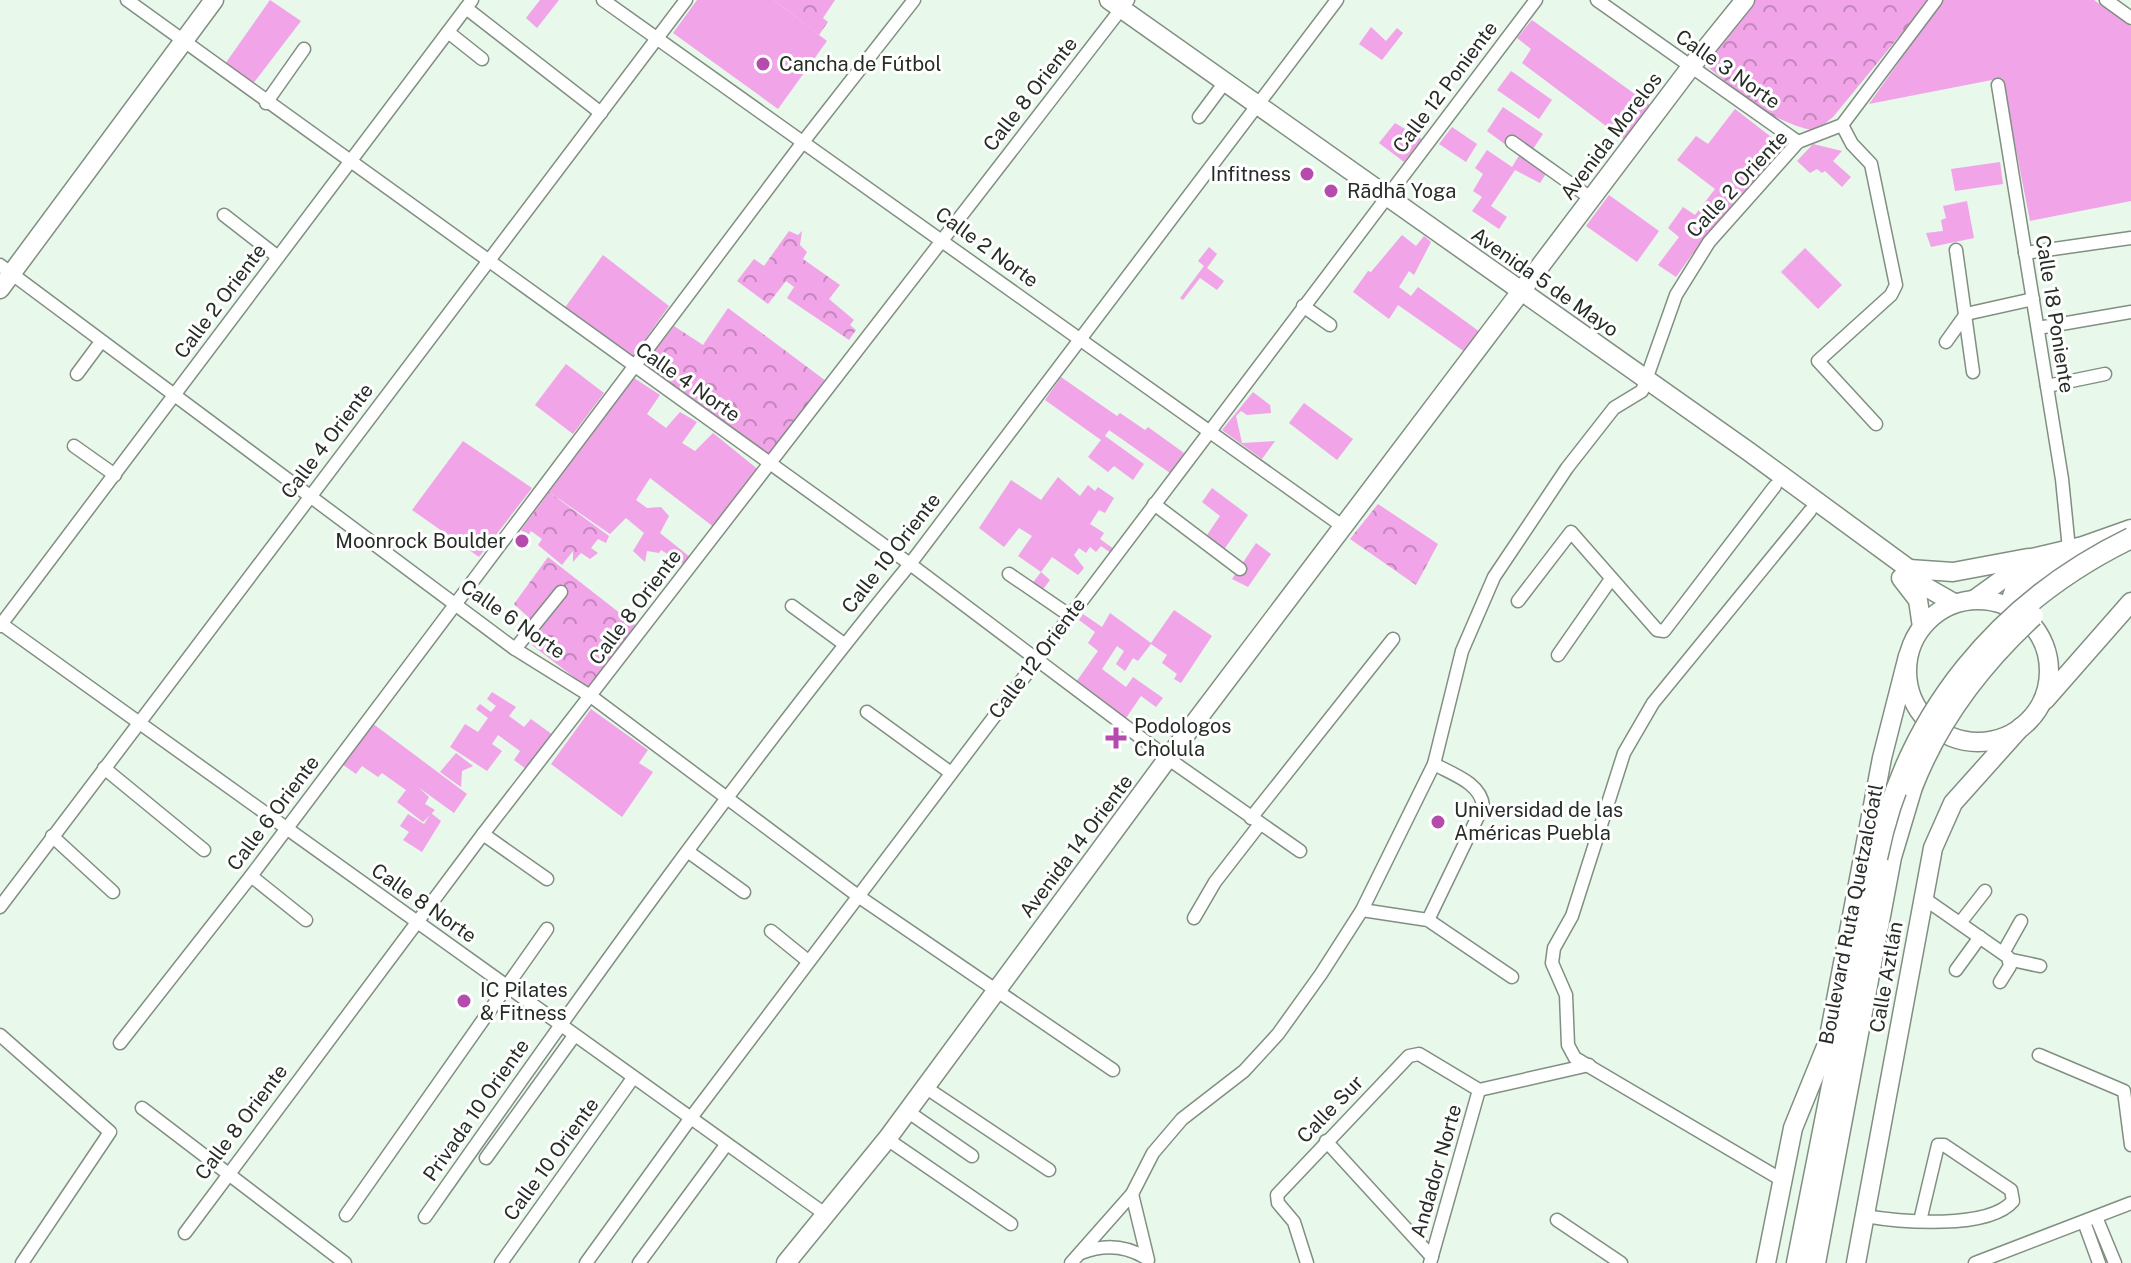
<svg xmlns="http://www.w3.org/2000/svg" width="2131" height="1263" font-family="'Public Sans',sans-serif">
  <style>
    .green { fill: #f1a4e8 }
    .park { fill: url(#park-crowns) }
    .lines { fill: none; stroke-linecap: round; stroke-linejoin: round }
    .minor-casing { stroke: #808f82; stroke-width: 15 }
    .secondary-casing { stroke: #808f82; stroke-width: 21 }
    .primary-casing { stroke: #808f82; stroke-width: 23 }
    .minor { stroke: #fff; stroke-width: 12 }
    .secondary { stroke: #fff; stroke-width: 18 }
    .primary { stroke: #fff; stroke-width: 20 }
    .primary-bridge-casing { stroke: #808f82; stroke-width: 23; stroke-linecap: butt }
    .primary-bridge { stroke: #fff; stroke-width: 20 }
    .poi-dot { fill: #b54bad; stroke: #fff; stroke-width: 3 }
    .labels { text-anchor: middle; stroke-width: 6; stroke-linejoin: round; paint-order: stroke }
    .poi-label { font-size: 20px; fill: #262d27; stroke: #fff; text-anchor: start }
    .street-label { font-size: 20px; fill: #262d27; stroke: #fff }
  </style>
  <defs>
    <pattern id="park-crowns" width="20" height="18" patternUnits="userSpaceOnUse" patternTransform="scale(2)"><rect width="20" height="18" fill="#f1a4e8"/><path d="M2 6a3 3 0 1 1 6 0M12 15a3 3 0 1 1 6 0" fill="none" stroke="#c386bc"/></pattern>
  </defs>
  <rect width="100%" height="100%" fill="#e8f8ea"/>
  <g class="green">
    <polygon points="270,0 301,21 252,85 225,64"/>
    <polygon points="540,0 559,0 537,28 526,18"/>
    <polygon points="697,0 774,0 827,41 778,109 673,33"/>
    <polygon points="1943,0 2094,0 2131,26 2131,201 2030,221 2002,78 1869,104"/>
    <polygon points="1532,20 1650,105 1626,141 1522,63 1531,49 1517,38"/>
    <polygon points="1371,27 1386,41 1397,28 1403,33 1382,60 1359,44"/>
    <polygon points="1511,71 1552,100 1539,119 1497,90"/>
    <polygon points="1503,107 1543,134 1531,152 1511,138 1506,145 1487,131"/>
    <polygon points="1735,109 1783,146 1698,258 1693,253 1676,277 1658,265 1679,237 1668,228 1683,207 1695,215 1715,189 1677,160 1696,136 1708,144"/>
    <polygon points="1395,123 1422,139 1404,162 1379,143"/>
    <polygon points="1452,127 1477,144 1466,162 1439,144"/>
    <polygon points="1813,144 1842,151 1833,161 1851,177 1842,187 1825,171 1822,173 1817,169 1810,173 1797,161"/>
    <polygon points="1487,150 1512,167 1520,154 1547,172 1540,183 1515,170 1491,206 1507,217 1499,229 1472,211 1482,197 1473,191 1483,174 1475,168"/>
    <polygon points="2000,162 2003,184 1955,191 1951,169"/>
    <polygon points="1609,195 1659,231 1637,262 1586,226"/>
    <polygon points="1967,201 1974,238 1931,247 1926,233 1943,231 1941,220 1946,218 1943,206"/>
    <polygon points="1402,235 1416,246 1424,236 1431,242 1414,275 1409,271 1399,287 1411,296 1418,287 1480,332 1465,352 1398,305 1389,319 1353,292 1368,271 1371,272"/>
    <polygon points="1209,247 1217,254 1207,268 1224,281 1217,290 1200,278 1183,300 1180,298 1204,266 1198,261"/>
    <polygon points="1805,248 1842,285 1818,309 1781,272"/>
    <polygon points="603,255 669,306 631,359 564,309"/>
    <polygon points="566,364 604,393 573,434 535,405"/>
    <polygon points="1061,377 1117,416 1120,413 1145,430 1148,427 1184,453 1170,473 1109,430 1105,436 1144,464 1133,480 1114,466 1108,472 1088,457 1101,440 1045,400"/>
    <polygon points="634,378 660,395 647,414 666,428 680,412 697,422 682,443 695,451 713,433 760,471 715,528 650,478 636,500 647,508 661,507 669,516 660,533 690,557 685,565 661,550 659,553 647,551 645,562 633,551 644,533 626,518 610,534 549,492"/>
    <polygon points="1253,392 1270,405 1271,413 1247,415 1241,411 1236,416 1242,443 1275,441 1262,459 1222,430"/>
    <polygon points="1304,403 1353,439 1337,460 1289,423"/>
    <polygon points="463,441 532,488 479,557 412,510"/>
    <polygon points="1058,477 1080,496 1088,485 1095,491 1098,487 1114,498 1105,513 1099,510 1090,524 1104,533 1100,539 1114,549 1111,553 1101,546 1096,552 1090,547 1086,553 1079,548 1074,555 1084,568 1078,575 1052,557 1041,572 1050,580 1041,592 1031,585 1041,572 1018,556 1032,536 1019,528 1004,547 979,528 1011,480 1041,500"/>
    <polygon points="1212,488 1248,515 1223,551 1205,538 1220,516 1202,502"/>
    <polygon points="1256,543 1271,554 1248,587 1232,579"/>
    <polygon points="1174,610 1212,636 1181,683 1174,679 1177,674 1162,663 1167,655 1151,644 1138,661 1133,658 1125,671 1116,664 1124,651 1117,646 1102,669 1126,687 1133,677 1163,698 1156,707 1141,696 1126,718 1076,682 1098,651 1088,643 1095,632 1079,620 1083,614 1102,627 1110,613 1151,643"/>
    <polygon points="492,692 516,707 509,716 524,727 531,719 553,735 526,769 514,760 520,751 498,735 492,744 502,751 487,771 450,747 465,724 478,732 488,718 476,709 480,704 491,712 496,706 487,699"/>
    <polygon points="591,709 648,750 639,763 653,772 622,817 551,764"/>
    <polygon points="372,723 467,794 454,813 418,787 429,797 425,804 435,810 423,822 397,802 406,790 382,773 378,777 362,766 356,774 339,762"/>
    <polygon points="456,753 473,766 462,771 461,787 440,772"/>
    <polygon points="431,813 441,821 422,852 403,840 409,832 400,826 408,814 424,824"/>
  </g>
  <g class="park">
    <polygon points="774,0 835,0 823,18 828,22 819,35"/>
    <path d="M 1754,0 L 1929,0 L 1833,117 L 1816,131 C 1769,122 1739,92 1703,63 Z"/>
    <polygon points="789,231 798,235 802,231 800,245 807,252 803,259 840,285 829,299 854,320 850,325 856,330 849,340 787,298 794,287 786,281 768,304 737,281 754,259 764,266"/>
    <polygon points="728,308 826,381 769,458 643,366 674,326 703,345"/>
    <polygon points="549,492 609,536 606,543 598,539 591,548 598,553 590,559 581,553 573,562 573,551 562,565 538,545 542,539 531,531 528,536 521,530"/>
    <polygon points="1378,504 1438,544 1416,585 1350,539"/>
    <polygon points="548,557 639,628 594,689 588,688 515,632 527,616 514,604"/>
  </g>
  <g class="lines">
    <defs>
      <g id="minor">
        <polyline points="127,0 910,564 1173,762 1300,851"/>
        <polyline points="603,0 1345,528"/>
        <polyline points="1597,0 1798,142"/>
        <polyline points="2106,0 2131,18"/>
        <polyline points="466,8 601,113"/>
        <polyline points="448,32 482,59"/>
        <polyline points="1998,85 2062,479 2069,549"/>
        <polyline points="266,103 304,49"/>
        <polyline points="1199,117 1225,82"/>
        <polyline points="1842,125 1852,144 1871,164 1896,285 1891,295 1818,361 1876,424"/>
        <polyline points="1512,142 1592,199"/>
        <polyline points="224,215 278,257"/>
        <polyline points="1956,250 1973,372"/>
        <polyline points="2025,253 2131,238"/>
        <polyline points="0,265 515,649 592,697 858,896 1113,1070"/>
        <polyline points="1303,306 1330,325"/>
        <polyline points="2038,328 2131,312"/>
        <polyline points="1946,342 1966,314 2033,299"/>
        <polyline points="77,374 100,343"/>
        <polyline points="2047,386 2105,374"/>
        <polyline points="74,446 115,475"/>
        <polyline points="1154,504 1240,569"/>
        <polyline points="1009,574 1069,615"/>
        <polyline points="1518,601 1571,532 1657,630 1664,631 1775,486"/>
        <polyline points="792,606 844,644"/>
        <polyline points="0,623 825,1214"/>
        <polyline points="0,626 472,0"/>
        <polyline points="515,649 561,592"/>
        <polyline points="1558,655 1611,579"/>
        <polyline points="867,712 951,773"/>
        <polyline points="104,768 204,850"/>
        <polyline points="1251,818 1393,639"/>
        <polyline points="483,834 547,879"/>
        <polyline points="52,836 113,892"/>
        <polyline points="690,853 744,892"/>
        <polyline points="251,876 306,920"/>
        <polyline points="1922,897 2008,957 2010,966 2000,982"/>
        <polyline points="0,907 686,0"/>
        <polyline points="1362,910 1428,920 1512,977"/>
        <polyline points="1194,918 1215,882 1260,824"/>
        <path d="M 1428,920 L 1483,806 C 1481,783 1452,774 1434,764"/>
        <polyline points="1960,923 1985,891"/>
        <polyline points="771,931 808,961"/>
        <polyline points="2003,953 2021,921"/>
        <polyline points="2012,960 2040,966"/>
        <polyline points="1956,970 1980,937"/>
        <polyline points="0,1035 110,1132 22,1263"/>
        <polyline points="120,1043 251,876 803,142 914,0"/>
        <polyline points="2039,1055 2124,1091 2131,1145"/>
        <polyline points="925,1087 1049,1170"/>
        <polyline points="142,1108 345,1263"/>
        <polyline points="907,1111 972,1156"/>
        <polyline points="887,1139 1011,1224"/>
        <polyline points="1326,1141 1432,1257"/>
        <polyline points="486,1158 574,1036"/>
        <polyline points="1782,1180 1575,1058 1568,1045 1566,995 1552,963 1554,948 1572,916 1624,753 1653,703 1810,511"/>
        <polyline points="1132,1194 1148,1260"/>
        <polyline points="346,1215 547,929"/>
        <path d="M 1865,1216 C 1900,1222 1988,1230 2013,1201 L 2011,1190 L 1944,1145 L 1938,1145 L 1920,1221"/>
        <path d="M 425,1217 C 580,996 739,773 910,564 L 1337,0"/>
        <polyline points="2096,1217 2115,1263"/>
        <polyline points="1557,1220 1621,1263"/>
        <polyline points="2084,1222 2099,1263"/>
        <polyline points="185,1233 483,834 1128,0"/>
        <path d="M 1081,1253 C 1104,1244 1125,1245 1146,1258"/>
        <polyline points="501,1263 633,1078"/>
        <polyline points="586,1263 690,1119 1536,0"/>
        <polyline points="639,1263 726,1145"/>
        <polyline points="1071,1263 1132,1194 1153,1153 1182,1119 1244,1071 1278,1034 1321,974 1362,910 1434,764 1462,651 1494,577 1567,468 1614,408 1642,391 1676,295 1709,242 1798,142 1842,125 1936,0"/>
        <polyline points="1307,1263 1294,1222 1278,1203 1277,1195 1409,1056 1419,1054 1479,1090 1589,1065"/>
        <polyline points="1430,1263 1479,1090"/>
        <polyline points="1975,1263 2131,1203"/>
      </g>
      <g id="secondary">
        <polyline points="1109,0 1748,451 1909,569 1926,587 1954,603"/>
        <polyline points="0,289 214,0"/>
        <polyline points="1909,569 1953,572 2028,558"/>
        <polyline points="1901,578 1918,600 1922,627"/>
        <polyline points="1975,599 2032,558 2083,546 2131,529"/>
        <circle cx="1978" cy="671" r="71"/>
        <polyline points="2014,609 2011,599 2015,588 2061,562 2069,549"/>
        <polyline points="2045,700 2131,602"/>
        <polyline points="786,1263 887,1139 1168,758 1690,68 1745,0"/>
        <polyline points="1766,1263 1793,1128 1828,1042 1882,758 1908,656"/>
        <polyline points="1856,1263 1933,848 1953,803 2021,727"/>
      </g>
      <g id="primary">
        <polyline points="1797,1263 1877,858"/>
        <polyline points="1815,1263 1891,857 1912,787"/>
      </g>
    </defs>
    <use href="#minor" class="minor-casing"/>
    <use href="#secondary" class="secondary-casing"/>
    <use href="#primary" class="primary-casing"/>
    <use href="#minor" class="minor"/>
    <use href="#secondary" class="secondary"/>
    <use href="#primary" class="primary"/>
    <defs>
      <g id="primary-bridge">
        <path d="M 1912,787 C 1938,720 1981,664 2033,616"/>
        <path d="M 1877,858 C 1906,714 1999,602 2131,538"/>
      </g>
    </defs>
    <use href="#primary-bridge" class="primary-bridge-casing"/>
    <use href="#primary-bridge" class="primary-bridge"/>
  </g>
  <g class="poi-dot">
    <circle cx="763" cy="64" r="8"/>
    <circle cx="1307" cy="174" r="8"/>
    <circle cx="1331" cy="191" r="8"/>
    <circle cx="522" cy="541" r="8"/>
    <path d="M1112 726h8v8h8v8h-8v8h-8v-8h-8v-8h8z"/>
    <circle cx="1438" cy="822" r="8"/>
    <circle cx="464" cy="1001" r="8"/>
  </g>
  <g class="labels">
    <g class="poi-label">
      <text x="779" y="71">Cancha de Fútbol</text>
      <text x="1291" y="181" text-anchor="end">Infitness</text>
      <text x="1347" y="198">Rādhā Yoga</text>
      <text x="506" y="548" text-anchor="end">Moonrock Boulder</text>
      <text x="1134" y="733">Podologos<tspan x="1134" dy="23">Cholula</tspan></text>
      <text x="1454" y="817">Universidad de las<tspan x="1454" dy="23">Américas Puebla</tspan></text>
      <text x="480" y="997">IC Pilates<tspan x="480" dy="23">&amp; Fitness</tspan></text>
    </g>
    <g class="street-label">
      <text transform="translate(1728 69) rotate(35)" y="7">Calle 3 Norte</text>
      <text transform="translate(1445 87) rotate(-53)" y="7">Calle 12 Poniente</text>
      <text transform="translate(1030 94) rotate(-52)" y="7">Calle 8 Oriente</text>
      <text transform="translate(1611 136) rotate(-53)" y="7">Avenida Morelos</text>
      <text transform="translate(1737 184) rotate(-47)" y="7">Calle 2 Oriente</text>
      <text transform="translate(987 247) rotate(36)" y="7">Calle 2 Norte</text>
      <text transform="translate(1545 282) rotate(35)" y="7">Avenida 5 de Mayo</text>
      <text transform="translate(220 301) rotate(-53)" y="7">Calle 2 Oriente</text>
      <text transform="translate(2055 314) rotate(81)" y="7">Calle 18 Poniente</text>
      <text transform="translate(688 382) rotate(35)" y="7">Calle 4 Norte</text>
      <text transform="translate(327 441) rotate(-53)" y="7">Calle 4 Oriente</text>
      <text transform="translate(891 553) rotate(-52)" y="7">Calle 10 Oriente</text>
      <text transform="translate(635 607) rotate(-53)" y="7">Calle 8 Oriente</text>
      <text transform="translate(513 619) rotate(35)" y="7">Calle 6 Norte</text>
      <text transform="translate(1037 658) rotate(-53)" y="7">Calle 12 Oriente</text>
      <text transform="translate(273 813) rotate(-53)" y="7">Calle 6 Oriente</text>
      <text transform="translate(1076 846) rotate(-53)" y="7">Avenida 14 Oriente</text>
      <text transform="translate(424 903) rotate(35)" y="7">Calle 8 Norte</text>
      <text transform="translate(1851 914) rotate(-79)" y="7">Boulevard Ruta Quetzalcóatl</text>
      <text transform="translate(1886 977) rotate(-80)" y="7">Calle Aztlán</text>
      <text transform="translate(1330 1109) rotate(-46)" y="7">Calle Sur</text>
      <text transform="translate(476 1110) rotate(-55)" y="7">Privada 10 Oriente</text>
      <text transform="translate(241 1122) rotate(-53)" y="7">Calle 8 Oriente</text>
      <text transform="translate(551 1159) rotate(-54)" y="7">Calle 10 Oriente</text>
      <text transform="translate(1436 1171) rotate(-74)" y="7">Andador Norte</text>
    </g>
  </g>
</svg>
